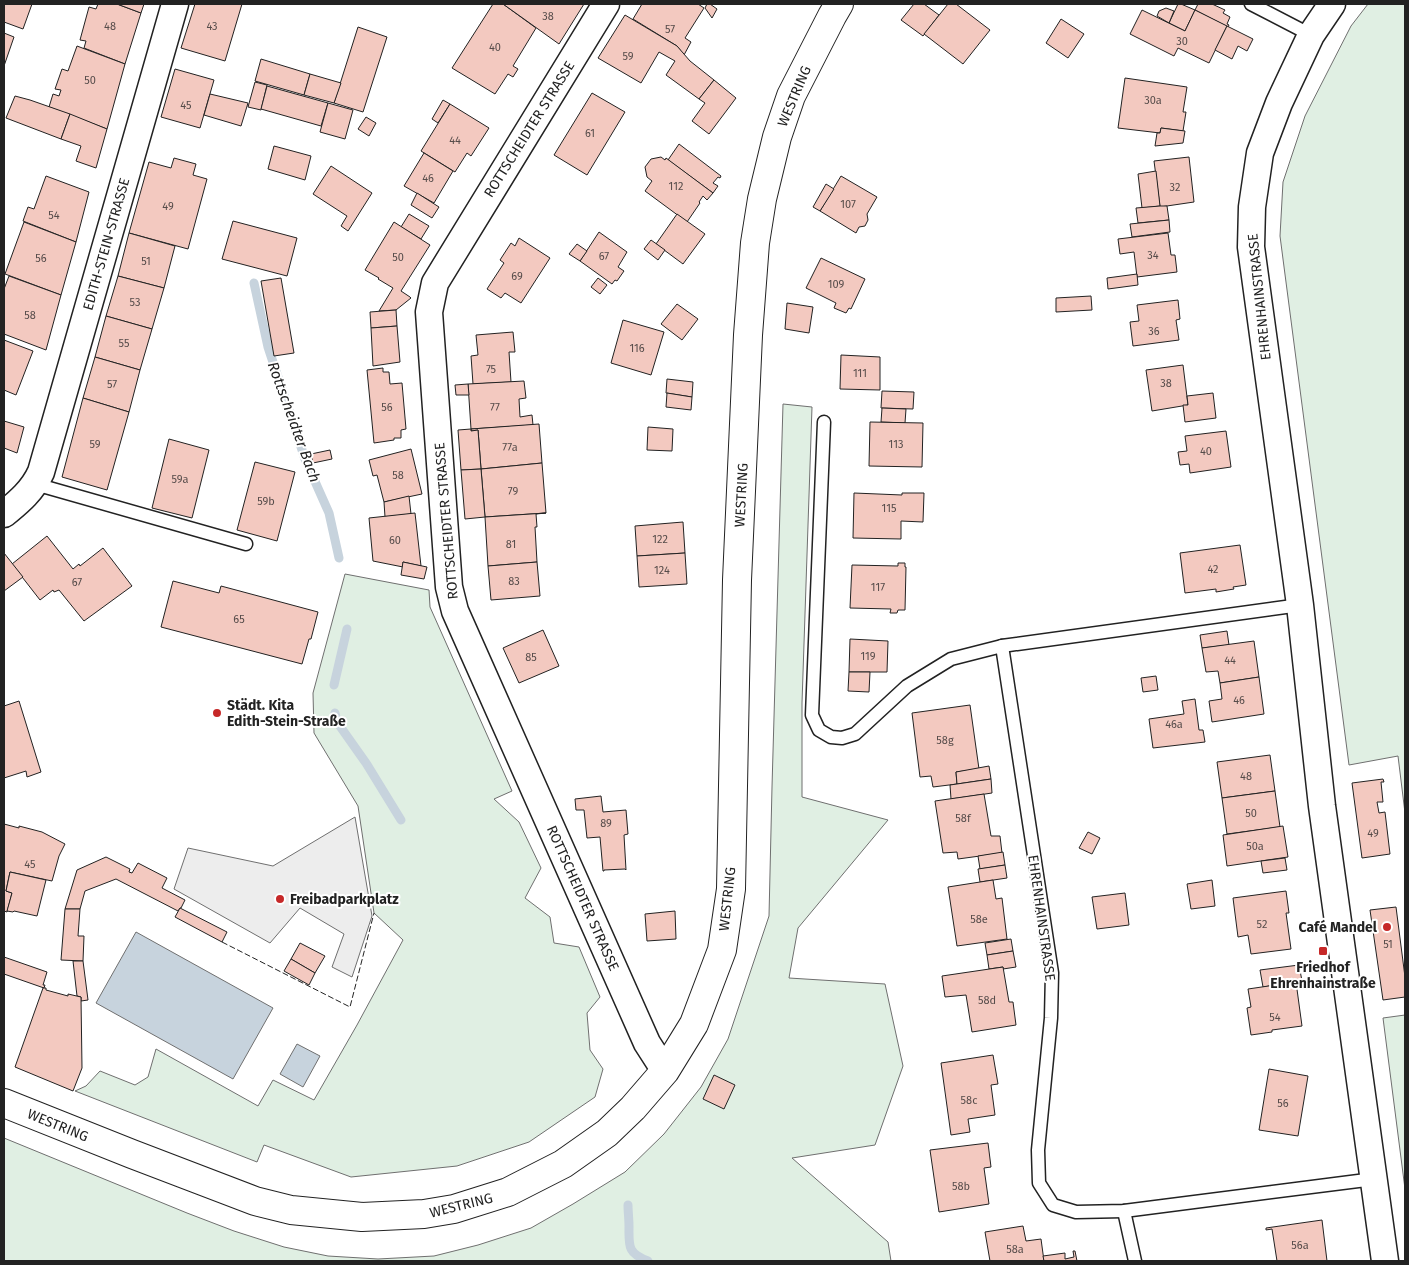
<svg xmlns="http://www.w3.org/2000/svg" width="1409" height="1265" font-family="'Fira Sans',sans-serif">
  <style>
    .green { fill: #e0efe3; stroke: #6f6f6f }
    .parking { fill: #ededed; stroke: #6f6f6f }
    .water { fill: #c7d3dd; stroke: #6f6f6f }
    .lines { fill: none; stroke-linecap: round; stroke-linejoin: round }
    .stream { stroke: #c7d3dd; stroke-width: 9 }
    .building { fill: #f3c9c0; stroke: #222 }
    .service-casing { stroke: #222; stroke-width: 15 }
    .minor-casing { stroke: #222; stroke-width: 29 }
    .primary-casing { stroke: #222; stroke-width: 30 }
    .service { stroke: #fff; stroke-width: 12 }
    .minor { stroke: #fff; stroke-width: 26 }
    .primary { stroke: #fff; stroke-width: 28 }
    .fence { stroke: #222; stroke-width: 1; stroke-dasharray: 6 2.5; stroke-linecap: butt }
    .poi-dot { fill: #c62828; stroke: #fff; stroke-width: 2 }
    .labels { text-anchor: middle; stroke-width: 4; stroke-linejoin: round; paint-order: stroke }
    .number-label { font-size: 11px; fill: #564c4a }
    .street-label { font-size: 14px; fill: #222; stroke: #fff }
    .poi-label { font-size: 14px; font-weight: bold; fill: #222; stroke: #fff; text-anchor: start }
    .water-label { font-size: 15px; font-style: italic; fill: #222; stroke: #fff }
  </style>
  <rect width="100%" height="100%" fill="#fff"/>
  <g class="green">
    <polygon points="1368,4 1405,4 1405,813 1398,756 1349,765 1280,236 1283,182 1305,116 1351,26"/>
    <polygon points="783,404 812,407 802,703 802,797 888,820 798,928 789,978 885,984 903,1066 875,1145 792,1158 888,1242 891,1261 4,1261 4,1138 187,1213 234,1231 284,1247 328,1256 378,1259 434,1256 478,1245 531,1228 573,1204 625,1172 664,1134 701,1087 728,1039 769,916 772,787"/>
    <polygon points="345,574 429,590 430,607 512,791 494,799 519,822 541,868 525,898 550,917 554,943 579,947 600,997 587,1013 590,1050 603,1069 595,1097 529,1142 457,1166 351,1177 264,1145 257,1162 75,1091 86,1086 100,1071 135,1085 148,1077 156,1049 258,1106 273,1080 314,1100 357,1025 403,940 374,913 358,806 314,733 313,693"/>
    <polygon points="1405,1015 1405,1189 1383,1018"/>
  </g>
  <polygon class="parking" points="355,817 372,916 352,977 332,967 344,934 300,908 270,943 174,889 188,848 273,866"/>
  <g class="water">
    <polygon points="136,932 273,1008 233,1079 96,1003"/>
    <polygon points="297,1044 320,1056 303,1087 280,1074"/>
  </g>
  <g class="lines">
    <g class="stream">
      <polyline points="254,283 268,347 305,459 329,513 339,558"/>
      <polyline points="334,685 347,629"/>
      <polyline points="335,713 337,722 366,763 401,820"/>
      <path d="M 628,1205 C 628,1212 629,1219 629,1226 C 629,1246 627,1253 648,1261"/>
    </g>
  </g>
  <g class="building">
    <polygon points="4,4 32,4 23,29 4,22"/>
    <polygon points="98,4 117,4 141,13 125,64 84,48 86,41 80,40 89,7 96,9"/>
    <polygon points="117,4 144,4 141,13"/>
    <polygon points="195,4 242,4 225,61 181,48"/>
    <polygon points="493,4 503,4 536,28 513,66 518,69 513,77 508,74 495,94 452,68"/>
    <polygon points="503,4 584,4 559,44"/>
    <polygon points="642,4 698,4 704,8 685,38 691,42 684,55 677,46 633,19"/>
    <polygon points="707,4 710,4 717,9 712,18 705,8"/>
    <polygon points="914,4 924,4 939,15 923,36 901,20"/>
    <polygon points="948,4 956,4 990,30 963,64 924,34"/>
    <polygon points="1178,4 1181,4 1195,10 1185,31 1169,23"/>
    <polygon points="1198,4 1212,4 1225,10 1223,13 1230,17 1227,24 1229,25 1228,27 1195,10"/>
    <polygon points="1166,8 1174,11 1169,23 1157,16 1159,11"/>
    <polygon points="1142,10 1185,31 1195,10 1227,26 1209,63 1178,48 1174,56 1130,34"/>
    <polygon points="625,15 677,46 690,61 714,80 699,99 666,75 675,61 659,52 641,83 598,58"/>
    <polygon points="1061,19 1084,34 1068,58 1046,43"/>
    <polygon points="1227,26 1253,39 1247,51 1238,46 1232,59 1215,50"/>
    <polygon points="358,27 387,37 363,112 334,103"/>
    <polygon points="4,33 14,37 4,66"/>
    <polygon points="77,46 125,64 107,129 49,107 53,94 59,96 61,90 55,89 62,69 68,71"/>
    <polygon points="261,59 310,74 304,95 255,81"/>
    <polygon points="175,69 214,80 200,128 161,117"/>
    <polygon points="310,74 341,83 334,103 304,95"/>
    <polygon points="1125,78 1187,87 1183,112 1186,112 1183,131 1161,128 1160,133 1118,128"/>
    <polygon points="714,80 736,98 709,134 692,121 705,103 699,99"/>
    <polygon points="255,82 267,85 261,110 248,107"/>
    <polygon points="267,86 328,103 321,126 261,109"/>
    <polygon points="592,93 625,112 587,175 554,155"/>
    <polygon points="210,94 248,103 241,126 204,115"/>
    <polygon points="15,96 30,100 70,114 61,139 6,118"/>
    <polygon points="443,100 450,104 438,123 432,119"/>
    <polygon points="328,103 353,110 345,139 320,132"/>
    <polygon points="450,104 489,128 471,156 467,153 455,172 421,151"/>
    <polygon points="70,114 107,129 96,168 76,161 81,146 61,139"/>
    <polygon points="366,117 376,123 369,136 358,129"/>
    <polygon points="1161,128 1185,131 1183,143 1155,146 1157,133 1160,133"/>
    <polygon points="679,144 721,176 720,178 718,177 713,183 718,186 713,193 668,160"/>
    <polygon points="274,146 311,156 305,180 268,169"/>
    <polygon points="424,153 453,171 434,203 404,186"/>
    <polygon points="661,157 665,160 666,158 713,193 707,200 703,196 699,202 700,203 687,222 645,191 652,181 647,177 645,167 651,159"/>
    <polygon points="1189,157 1194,202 1160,207 1154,161"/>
    <polygon points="174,158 196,164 193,175 207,179 188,249 129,233 149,162 171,168"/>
    <polygon points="331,166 372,193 348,231 341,226 347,216 313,194"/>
    <polygon points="1156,171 1160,206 1142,208 1138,174"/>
    <polygon points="46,176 89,192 76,242 23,221 28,207 34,209"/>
    <polygon points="841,176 877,197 867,214 868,220 865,226 859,227 856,233 820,211"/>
    <polygon points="826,184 834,189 820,211 813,207"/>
    <polygon points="417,193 439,207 432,218 411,205"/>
    <polygon points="1160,206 1167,206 1169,220 1138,223 1136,208"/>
    <polygon points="409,214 429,226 421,239 401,227"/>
    <polygon points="677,214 705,234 683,264 656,244"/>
    <polygon points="1169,220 1170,232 1132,237 1130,224"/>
    <polygon points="233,221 297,238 287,276 222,259"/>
    <polygon points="24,222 76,242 61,295 5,274"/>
    <polygon points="394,222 430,245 401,291 410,297 411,298 396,310 379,311 393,288 378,279 379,278 365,270"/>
    <polygon points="599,232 627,252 618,267 624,271 617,281 615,280 612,284 580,261"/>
    <polygon points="129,233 175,246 164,288 118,276"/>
    <polygon points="1168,233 1171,255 1175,255 1177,272 1137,277 1134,252 1120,254 1118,239"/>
    <polygon points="519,238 550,258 521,303 505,293 501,298 487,289 504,263 500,260 511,243 515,246"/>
    <polygon points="651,240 665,250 658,260 644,249"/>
    <polygon points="577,244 587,251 580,261 569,254"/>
    <polygon points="821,258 865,279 851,309 849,308 846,313 834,308 836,303 806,288"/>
    <polygon points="1137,274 1138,285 1108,289 1107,278"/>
    <polygon points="9,276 61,295 46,350 4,334 4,289"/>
    <polygon points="118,276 164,288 152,329 106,316"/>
    <polygon points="281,278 294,353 274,356 261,281"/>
    <polygon points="598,278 607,285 600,294 591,287"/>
    <polygon points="1091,296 1092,310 1056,312 1056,298"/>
    <polygon points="1178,300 1180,319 1176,320 1179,340 1133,346 1130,322 1139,321 1137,305"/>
    <polygon points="787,303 813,307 809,333 785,329"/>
    <polygon points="677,304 698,319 682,340 661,324"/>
    <polygon points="396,310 397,326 371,328 370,312"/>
    <polygon points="106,316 152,329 140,370 95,357"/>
    <polygon points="623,320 664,332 651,375 611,363"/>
    <polygon points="397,326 400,362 373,366 371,328"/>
    <polygon points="513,332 515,352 509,352 511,382 473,384 471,356 478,355 476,335"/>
    <polygon points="4,340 33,351 16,395 4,390"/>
    <polygon points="841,355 880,357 880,390 840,389"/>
    <polygon points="95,357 140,370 129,412 83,398"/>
    <polygon points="1183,365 1188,405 1152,411 1146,370"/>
    <polygon points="383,368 383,372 389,372 390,384 402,383 406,429 401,430 401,438 394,438 394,440 374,443 367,370"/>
    <polygon points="667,379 693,382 692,397 666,393"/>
    <polygon points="524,381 526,398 519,399 520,417 532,415 533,425 471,429 468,384"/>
    <polygon points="468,384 469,395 456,395 455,385"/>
    <polygon points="882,391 914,392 913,409 881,408"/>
    <polygon points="667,393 692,397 691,410 666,407"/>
    <polygon points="1213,393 1216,418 1185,422 1183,405 1188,405 1187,396"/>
    <polygon points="83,398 129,412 107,490 62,477"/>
    <polygon points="882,408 906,409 905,423 881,422"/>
    <polygon points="4,421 24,427 17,453 4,448"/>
    <polygon points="870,422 923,423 922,467 869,466"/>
    <polygon points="539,424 542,463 481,469 478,430 471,431 471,429"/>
    <polygon points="648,427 673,429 672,451 647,450"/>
    <polygon points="471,429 471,431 478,430 481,469 461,470 458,430"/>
    <polygon points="1226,431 1231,467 1190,473 1189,464 1180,465 1178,452 1187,451 1185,436"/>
    <polygon points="169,439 209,450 192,518 152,508"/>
    <polygon points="411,449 422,494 384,502 377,475 373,476 369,460"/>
    <polygon points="330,450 332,459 313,463 311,454"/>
    <polygon points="255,462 295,472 277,541 237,530"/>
    <polygon points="542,463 546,513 485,517 481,469"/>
    <polygon points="481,469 485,517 465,519 461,470"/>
    <polygon points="854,493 902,495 902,493 924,493 923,522 901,521 901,539 853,538"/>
    <polygon points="409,496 411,514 385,517 384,502"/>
    <polygon points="415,513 421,566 403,562 403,567 373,561 369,518"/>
    <polygon points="546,513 536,514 537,527 535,527 537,562 488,566 485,517"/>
    <polygon points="683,522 685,553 637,556 635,526"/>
    <polygon points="47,536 73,569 79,564 80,566 103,548 132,586 84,621 59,590 54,592 53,590 40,600 12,564"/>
    <polygon points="1240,545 1246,585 1233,587 1234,589 1216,592 1216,589 1185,593 1180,553"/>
    <polygon points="4,553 23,577 4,591"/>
    <polygon points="685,553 687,584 639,587 637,556"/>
    <polygon points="403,562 427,567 424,579 401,575"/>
    <polygon points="537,562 540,596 491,600 488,566"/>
    <polygon points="898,563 905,563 905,567 906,567 905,610 898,610 897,613 890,613 891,609 850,608 852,565 898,566"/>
    <polygon points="173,581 219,593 221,586 318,612 311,639 309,639 302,664 161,627"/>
    <polygon points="543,630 559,666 519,683 503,648"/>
    <polygon points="1227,631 1229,645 1202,648 1200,635"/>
    <polygon points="850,639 888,641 887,672 849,672"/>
    <polygon points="1254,641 1259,677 1220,683 1218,671 1206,672 1202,648"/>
    <polygon points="849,672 870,672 869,692 848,691"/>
    <polygon points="1156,676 1158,690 1143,692 1141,678"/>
    <polygon points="1259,677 1264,714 1212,722 1209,701 1222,699 1220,683"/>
    <polygon points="1195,699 1199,730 1203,730 1205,742 1153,748 1149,719 1184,714 1182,701"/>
    <polygon points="19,701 41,772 27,777 26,771 4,778 4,706"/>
    <polygon points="970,705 979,769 956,772 957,784 933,787 931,776 920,777 912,713"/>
    <polygon points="1270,755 1275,791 1222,798 1217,762"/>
    <polygon points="989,766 991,779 957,784 956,772"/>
    <polygon points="991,779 992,793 951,799 950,785"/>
    <polygon points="1383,779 1384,782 1381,782 1383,802 1377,802 1379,813 1385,812 1390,854 1362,858 1352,783"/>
    <polygon points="1275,791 1280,827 1227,834 1222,798"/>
    <polygon points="984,794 991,836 1000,836 1002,853 958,859 957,852 943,853 935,801"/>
    <polygon points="601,796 603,812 626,810 628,834 624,835 626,870 625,869 604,870 604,871 603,871 600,837 587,838 584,810 576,810 575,799"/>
    <polygon points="4,824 19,828 19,826 42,832 65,844 59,856 52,881 10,872 6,891 12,893 7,912 4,911"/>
    <polygon points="1283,826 1288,857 1227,866 1223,835"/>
    <polygon points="1088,832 1100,838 1092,854 1079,848"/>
    <polygon points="1003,852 1005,865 980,869 978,856"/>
    <polygon points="106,857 130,869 129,872 132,873 138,863 167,878 162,888 185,900 181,908 180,908 178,911 116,879 85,891 80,909 65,909 77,870"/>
    <polygon points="1285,858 1287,870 1263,873 1261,861"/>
    <polygon points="1005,865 1007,878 980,882 978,869"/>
    <polygon points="10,872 46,880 37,916 14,911 13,912 7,911 12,893 6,891"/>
    <polygon points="993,880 996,899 1002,898 1007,939 957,946 948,887"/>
    <polygon points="1212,880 1215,906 1191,909 1187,884"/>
    <polygon points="1286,891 1289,913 1286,913 1291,949 1251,954 1248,935 1238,937 1233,898"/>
    <polygon points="1125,893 1129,925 1097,929 1092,897"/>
    <polygon points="1396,907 1405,977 1405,997 1383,1000 1370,910"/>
    <polygon points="180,908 227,932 222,942 175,917"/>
    <polygon points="65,909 80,909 78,936 84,936 83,961 61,960"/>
    <polygon points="675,911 676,939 647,941 645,914"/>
    <polygon points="1011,939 1013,951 987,955 985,943"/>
    <polygon points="300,943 325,956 315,973 291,959"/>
    <polygon points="1013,951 1016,967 1003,969 1003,967 989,969 987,955"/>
    <polygon points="4,957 47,972 43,985 45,985 44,988 4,974"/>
    <polygon points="291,959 315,973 309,985 284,971"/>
    <polygon points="73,961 83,961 88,1000 81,1001 81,997 77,996"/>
    <polygon points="1299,965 1302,981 1263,987 1260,970"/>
    <polygon points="1003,967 1009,1002 1013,1002 1016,1025 972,1032 966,995 945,997 942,976"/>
    <polygon points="1296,982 1302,1026 1272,1030 1272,1032 1251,1035 1247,1008 1251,1007 1248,989"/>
    <polygon points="43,988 46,988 46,990 68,996 68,994 81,997 82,1068 73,1091 15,1067"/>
    <polygon points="993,1055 998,1084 991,1085 995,1115 968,1119 970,1132 951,1135 941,1063"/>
    <polygon points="1269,1069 1308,1076 1298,1136 1259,1130"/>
    <polygon points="714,1075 735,1085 724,1109 703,1099"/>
    <polygon points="988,1143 991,1167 984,1168 989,1204 939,1212 930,1150"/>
    <polygon points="1322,1220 1327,1261 1277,1261 1272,1229 1266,1230 1266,1228"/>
    <polygon points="1023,1226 1026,1241 1041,1239 1044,1261 990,1261 985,1232"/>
    <polygon points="1073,1251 1075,1251 1077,1261 1044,1261 1043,1256 1065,1253 1065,1259 1074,1257"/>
  </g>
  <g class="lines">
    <defs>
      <g id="service">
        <polyline points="1251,4 1311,35"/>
        <polyline points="824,422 812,715 819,730 831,737 842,738 855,734 907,686 951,659 1002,646 1300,605"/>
        <polyline points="35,484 246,544"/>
        <polyline points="1002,646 1052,973 1051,1018 1038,1150 1039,1183 1053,1205 1076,1212 1124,1211 1374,1179"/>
        <polyline points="1124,1211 1135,1261"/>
      </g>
      <g id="minor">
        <polyline points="606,4 435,283 429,312 449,587 455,611 647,1043 665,1071"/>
        <polyline points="1332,4 1311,35 1279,103 1260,153 1252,207 1251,247 1300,605 1322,806 1385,1261"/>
        <path d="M 4,514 C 19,502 33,490 41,472 L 175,4"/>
      </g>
      <polyline id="primary" points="4,1103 132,1154 255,1201 291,1210 362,1217 424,1214 454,1209 508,1192 563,1164 607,1133 633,1108 665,1071 694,1024 722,950 731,889 737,580 748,335 755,243 762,199 777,137 791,96 832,16 839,4"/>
    </defs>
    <use href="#service" class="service-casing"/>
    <use href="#minor" class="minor-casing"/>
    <use href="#primary" class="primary-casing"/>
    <use href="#service" class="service"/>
    <use href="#minor" class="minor"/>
    <use href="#primary" class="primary"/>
    <polyline class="fence" points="222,942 350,1007 374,913"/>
  </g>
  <g class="poi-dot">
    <circle cx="217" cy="713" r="5"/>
    <circle cx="280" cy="899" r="5"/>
    <circle cx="1387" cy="927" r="5"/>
    <rect x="1318" y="946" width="10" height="10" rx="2.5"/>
  </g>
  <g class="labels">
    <g class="number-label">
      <text x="548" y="20">38</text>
      <text x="110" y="30">48</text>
      <text x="212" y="30">43</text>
      <text x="670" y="33">57</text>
      <text x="1182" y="45">30</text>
      <text x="495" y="51">40</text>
      <text x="628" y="60">59</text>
      <text x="90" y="84">50</text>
      <text x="1153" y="104">30a</text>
      <text x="186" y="109">45</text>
      <text x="590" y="137">61</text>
      <text x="455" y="144">44</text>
      <text x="428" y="182">46</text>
      <text x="676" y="190">112</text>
      <text x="1175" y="191">32</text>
      <text x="848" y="208">107</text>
      <text x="168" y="210">49</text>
      <text x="54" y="219">54</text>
      <text x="1153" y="259">34</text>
      <text x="604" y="260">67</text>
      <text x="398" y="261">50</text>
      <text x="41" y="262">56</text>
      <text x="146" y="265">51</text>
      <text x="517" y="280">69</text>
      <text x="836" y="288">109</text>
      <text x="135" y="306">53</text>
      <text x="30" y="319">58</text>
      <text x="1154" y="335">36</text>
      <text x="124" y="347">55</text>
      <text x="637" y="352">116</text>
      <text x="491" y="373">75</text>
      <text x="860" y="377">111</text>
      <text x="1166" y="387">38</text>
      <text x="112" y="388">57</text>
      <text x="387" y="411">56</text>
      <text x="495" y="411">77</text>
      <text x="95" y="448">59</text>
      <text x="896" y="448">113</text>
      <text x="510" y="451">77a</text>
      <text x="1206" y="455">40</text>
      <text x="398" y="479">58</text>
      <text x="180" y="483">59a</text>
      <text x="513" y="495">79</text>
      <text x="266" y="505">59b</text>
      <text x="889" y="512">115</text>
      <text x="660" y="543">122</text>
      <text x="395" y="544">60</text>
      <text x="511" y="548">81</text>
      <text x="1213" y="573">42</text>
      <text x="662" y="574">124</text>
      <text x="514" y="585">83</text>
      <text x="77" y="586">67</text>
      <text x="878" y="591">117</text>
      <text x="239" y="623">65</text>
      <text x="868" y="660">119</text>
      <text x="531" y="661">85</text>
      <text x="1230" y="664">44</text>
      <text x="1239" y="704">46</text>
      <text x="1174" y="728">46a</text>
      <text x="945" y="744">58g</text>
      <text x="1246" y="780">48</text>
      <text x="1251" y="817">50</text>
      <text x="963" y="822">58f</text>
      <text x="606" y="827">89</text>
      <text x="1373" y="837">49</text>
      <text x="1255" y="850">50a</text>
      <text x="30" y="868">45</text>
      <text x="979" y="923">58e</text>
      <text x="1262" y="928">52</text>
      <text x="1388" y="948">51</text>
      <text x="987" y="1004">58d</text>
      <text x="1275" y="1021">54</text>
      <text x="969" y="1104">58c</text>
      <text x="1283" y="1107">56</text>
      <text x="961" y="1190">58b</text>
      <text x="1300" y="1249">56a</text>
      <text x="1015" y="1253">58a</text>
    </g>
    <g class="street-label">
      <text transform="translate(794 96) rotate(-67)" y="5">WESTRING</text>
      <text transform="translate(529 129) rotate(-58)" y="5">ROTTSCHEIDTER STRASSE</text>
      <text transform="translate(106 244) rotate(-74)" y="5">EDITH-STEIN-STRASSE</text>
      <text transform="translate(1259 297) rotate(-96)" y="5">EHRENHAINSTRASSE</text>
      <text transform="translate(741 495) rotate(-87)" y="5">WESTRING</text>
      <text transform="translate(446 521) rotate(-95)" y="5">ROTTSCHEIDTER STRASSE</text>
      <text transform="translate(583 898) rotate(66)" y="5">ROTTSCHEIDTER STRASSE</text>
      <text transform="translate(727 899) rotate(-84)" y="5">WESTRING</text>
      <text transform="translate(1042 918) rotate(82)" y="5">EHRENHAINSTRASSE</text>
      <text transform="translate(58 1125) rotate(22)" y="5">WESTRING</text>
      <text transform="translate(461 1205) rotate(-14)" y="5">WESTRING</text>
    </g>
    <g class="poi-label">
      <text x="227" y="710">Städt. Kita<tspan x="227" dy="16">Edith-Stein-Straße</tspan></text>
      <text x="290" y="904">Freibadparkplatz</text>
      <text x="1377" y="932" text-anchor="end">Café Mandel</text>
      <text x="1323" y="972" text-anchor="middle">Friedhof<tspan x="1323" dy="16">Ehrenhainstraße</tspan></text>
    </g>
    <g class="water-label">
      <text transform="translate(294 422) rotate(70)" y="5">Rottscheidter Bach</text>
    </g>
  </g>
  <rect width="1409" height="1265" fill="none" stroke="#222222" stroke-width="10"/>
</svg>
